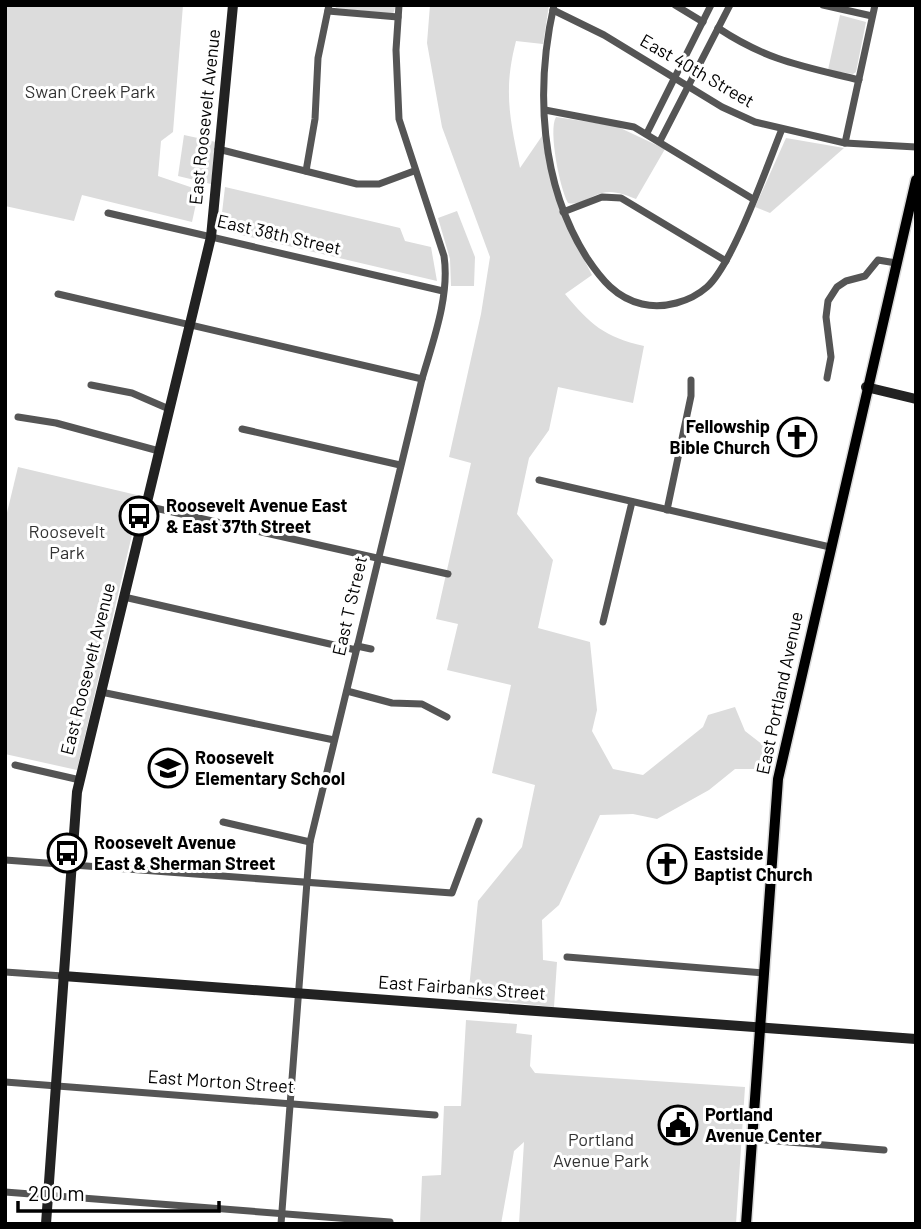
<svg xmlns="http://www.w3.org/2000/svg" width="921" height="1229" font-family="Barlow,sans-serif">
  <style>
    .green { fill: #dcdcdc }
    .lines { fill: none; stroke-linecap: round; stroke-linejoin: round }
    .primary-casing { stroke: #dbdbdb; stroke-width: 13 }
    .street { stroke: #555; stroke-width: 7 }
    .secondary { stroke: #222; stroke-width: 10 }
    .primary { stroke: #000; stroke-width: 10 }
    .labels { text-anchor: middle; stroke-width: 6; stroke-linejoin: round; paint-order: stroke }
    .street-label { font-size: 18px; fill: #000; stroke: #fff }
    .park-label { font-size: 18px; fill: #333; stroke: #fff }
    .poi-label { font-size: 18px; font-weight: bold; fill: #000; stroke: #fff; text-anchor: start }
  </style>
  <rect width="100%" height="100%" fill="#fff"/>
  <g class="green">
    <polygon points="5,5 183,5 173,132 161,141 158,176 199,190 192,222 82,195 74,221 5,206"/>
    <polygon points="334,5 396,5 393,14 336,8"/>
    <path d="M 430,5 L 549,5 L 543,44 L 516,41 C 503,91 510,119 520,168 L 542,136 C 551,192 566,225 592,275 L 565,294 C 590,324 604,337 644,346 L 633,403 L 558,387 L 549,430 L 529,458 L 517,514 L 553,560 L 538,628 L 590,642 L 597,710 L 592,731 L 613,769 L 643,775 L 703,727 L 708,715 L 735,707 L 745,731 L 763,745 L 761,769 L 735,769 L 709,790 L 657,819 L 633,814 L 600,815 L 559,905 L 542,920 L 543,960 L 557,962 L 554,1007 L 468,998 L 478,901 L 522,847 L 535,785 L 492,773 L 511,685 L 447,670 L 458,624 L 436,619 L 471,463 L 449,457 L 481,314 L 490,257 L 442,127 L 427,43 Z"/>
    <polygon points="840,15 866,22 856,72 853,74 828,70"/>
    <path d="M 556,117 L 616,126 L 665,149 L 636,199 C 625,195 614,190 602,193 C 590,196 580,206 568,203 C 560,189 548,130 556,117 Z"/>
    <polygon points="184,135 216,142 211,184 178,176"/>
    <polygon points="786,138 844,148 770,213 755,207"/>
    <polygon points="225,187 400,228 405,241 431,247 437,281 220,230"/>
    <polygon points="457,211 475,257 474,286 451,286 450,259 438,218"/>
    <polygon points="18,467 141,496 77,770 5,754 5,521"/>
    <polygon points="466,1020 517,1024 516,1033 532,1035 530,1066 535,1073 745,1087 736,1224 519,1224 524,1142 514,1151 501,1224 420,1224 422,1176 441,1175 444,1106 461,1106"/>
  </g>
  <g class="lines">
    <defs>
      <polyline id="primary" points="746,1224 778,779 916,180"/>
    </defs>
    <use href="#primary" class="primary-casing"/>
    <g class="street">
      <path d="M 554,5 C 535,89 540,184 587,258 C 601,279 616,298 642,304 C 664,309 690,302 707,287 C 733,264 767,166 782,129"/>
      <polyline points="675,5 703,22"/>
      <polyline points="823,5 872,16"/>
      <polyline points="553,10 604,35 722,107 755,122 845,143 916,147"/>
      <polyline points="328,11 398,17"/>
      <path d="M 718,28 C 768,61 802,66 859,80"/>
      <polyline points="545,110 634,127 753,199"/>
      <polyline points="647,133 711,5"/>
      <polyline points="660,141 730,5"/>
      <polyline points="845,143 875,5"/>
      <polyline points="218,149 357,184 379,184 414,171"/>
      <polyline points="306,171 315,119 318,58 329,5"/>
      <polyline points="563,212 602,197 621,198 726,261"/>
      <polyline points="108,213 443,291"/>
      <polyline points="58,294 422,379"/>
      <polyline points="827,378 831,357 826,317 828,301 837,287 846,281 865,276 878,260 896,263"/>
      <polyline points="91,385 132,393 169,409"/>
      <polyline points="18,417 56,423 159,451"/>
      <polyline points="242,429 400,465"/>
      <polyline points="539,480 830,547"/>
      <polyline points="146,506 448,574"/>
      <polyline points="667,510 691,396 691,380"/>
      <polyline points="124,597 356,650"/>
      <polyline points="603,622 632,502"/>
      <polyline points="357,646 371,649"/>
      <polyline points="347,691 392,703 422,704 447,717"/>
      <polyline points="101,692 334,740"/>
      <polyline points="15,765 80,780"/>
      <polyline points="223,822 310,842"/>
      <polyline points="5,860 452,893 479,821"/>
      <polyline points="567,957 765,973"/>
      <polyline points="5,972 63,976"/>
      <polyline points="5,1082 435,1115"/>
      <polyline points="753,1139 884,1150"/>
      <polyline points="5,1192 390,1222"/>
      <path d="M 281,1224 L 310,842 L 422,379 C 433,341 450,296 444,256 L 399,119 L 396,50 L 399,5"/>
    </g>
    <g class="secondary">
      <polyline points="866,387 916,399"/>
      <polyline points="63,976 916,1039"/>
      <polyline points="46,1224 77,792 211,237 233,5"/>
    </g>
    <use href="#primary" class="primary"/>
  </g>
  <defs>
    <symbol id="church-ring" viewBox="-11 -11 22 22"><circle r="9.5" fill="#fff" stroke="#000" stroke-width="1.5"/><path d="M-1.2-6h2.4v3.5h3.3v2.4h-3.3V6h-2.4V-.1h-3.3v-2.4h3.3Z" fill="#000"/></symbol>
    <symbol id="bus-ring" viewBox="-11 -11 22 22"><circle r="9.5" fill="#fff" stroke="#000" stroke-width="1.5"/><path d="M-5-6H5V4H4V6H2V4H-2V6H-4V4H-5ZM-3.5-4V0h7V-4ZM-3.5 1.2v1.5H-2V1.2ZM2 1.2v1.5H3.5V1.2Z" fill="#000"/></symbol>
    <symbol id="school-ring" viewBox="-11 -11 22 22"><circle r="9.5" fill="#fff" stroke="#000" stroke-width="1.5"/><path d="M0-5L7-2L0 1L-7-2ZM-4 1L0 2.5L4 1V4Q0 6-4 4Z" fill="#000"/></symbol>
    <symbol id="civic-ring" viewBox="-11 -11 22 22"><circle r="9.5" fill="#fff" stroke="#000" stroke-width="1.5"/><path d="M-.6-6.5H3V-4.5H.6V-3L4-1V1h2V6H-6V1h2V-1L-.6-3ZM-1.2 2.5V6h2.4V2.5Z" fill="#000"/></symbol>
  </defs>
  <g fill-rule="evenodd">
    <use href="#church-ring" x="775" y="415" width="44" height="44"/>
    <use href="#bus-ring" x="117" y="494" width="44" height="44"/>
    <use href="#school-ring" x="146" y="746" width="44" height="44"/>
    <use href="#bus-ring" x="45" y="831" width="44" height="44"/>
    <use href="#church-ring" x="645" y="842" width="44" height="44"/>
    <use href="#civic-ring" x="656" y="1103" width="44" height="44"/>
  </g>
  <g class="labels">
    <g class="street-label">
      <text transform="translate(697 71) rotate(30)" y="6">East 40th Street</text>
      <text transform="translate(205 117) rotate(-84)" y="6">East Roosevelt Avenue</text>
      <text transform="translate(279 235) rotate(13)" y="6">East 38th Street</text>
      <text transform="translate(350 606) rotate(-77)" y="6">East T Street</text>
      <text transform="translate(88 669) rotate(-76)" y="6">East Roosevelt Avenue</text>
      <text transform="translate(780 693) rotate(-78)" y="6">East Portland Avenue</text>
      <text transform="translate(462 988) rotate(4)" y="6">East Fairbanks Street</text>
      <text transform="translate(221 1082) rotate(4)" y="6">East Morton Street</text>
    </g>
    <g class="park-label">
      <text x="90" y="98">Swan Creek Park</text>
      <text x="67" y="538">Roosevelt<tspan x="67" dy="21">Park</tspan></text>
      <text x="601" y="1146">Portland<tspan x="601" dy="21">Avenue Park</tspan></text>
    </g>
    <g class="poi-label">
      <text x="770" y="433" text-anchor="end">Fellowship<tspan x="770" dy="21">Bible Church</tspan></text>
      <text x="166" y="512">Roosevelt Avenue East<tspan x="166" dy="21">&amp; East 37th Street</tspan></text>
      <text x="195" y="764">Roosevelt<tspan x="195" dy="21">Elementary School</tspan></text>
      <text x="94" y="849">Roosevelt Avenue<tspan x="94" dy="21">East &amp; Sherman Street</tspan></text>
      <text x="694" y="860">Eastside<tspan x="694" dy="21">Baptist Church</tspan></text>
      <text x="705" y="1121">Portland<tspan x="705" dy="21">Avenue Center</tspan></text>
    </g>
  </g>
  <rect width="921" height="1229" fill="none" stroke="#000000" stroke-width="14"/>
  <path d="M18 1201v10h201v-10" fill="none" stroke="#000000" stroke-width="3.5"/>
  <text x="28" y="1201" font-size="21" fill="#000000" stroke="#ffffff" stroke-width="5" paint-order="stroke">200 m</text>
</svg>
